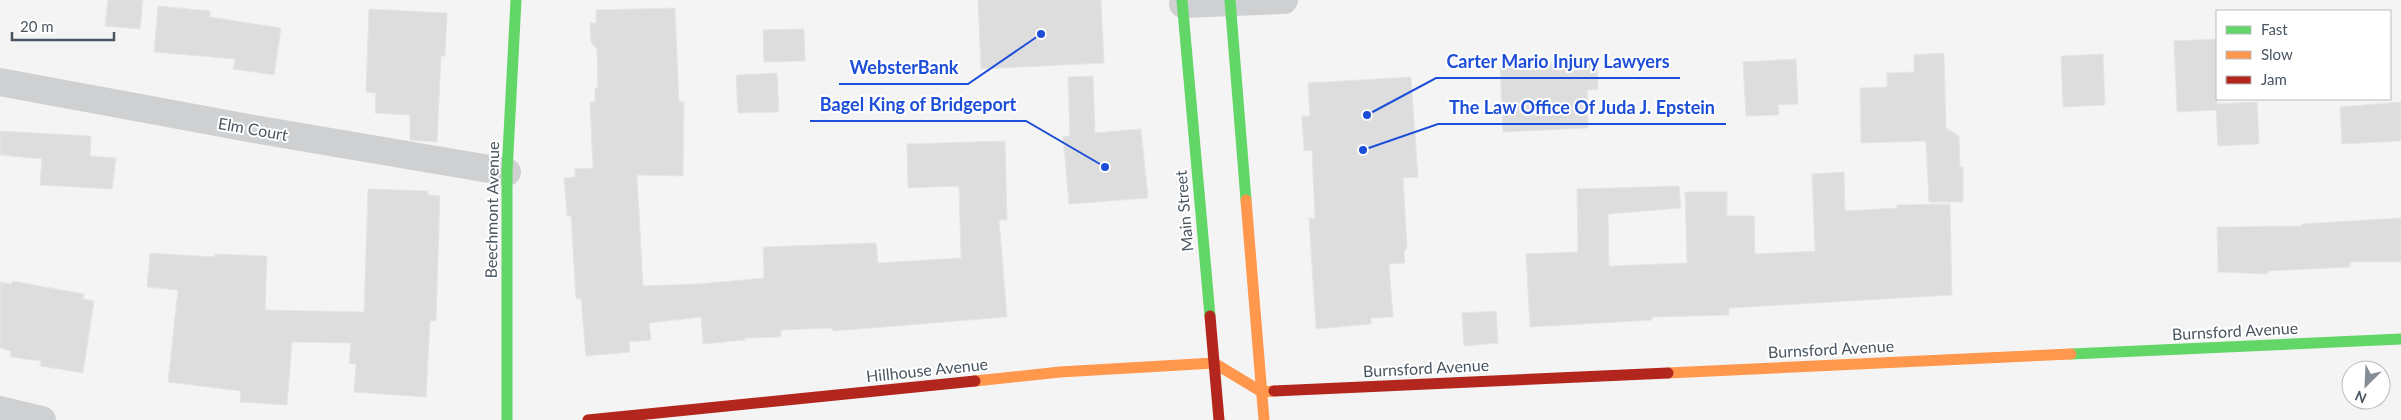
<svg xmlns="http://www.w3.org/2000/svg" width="2401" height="420" font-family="Lato,sans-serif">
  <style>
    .building { fill: #ddddde; stroke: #e5e6e7 }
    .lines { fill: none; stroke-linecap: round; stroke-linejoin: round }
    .street { stroke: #ced0d2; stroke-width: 28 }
    .fast { stroke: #63d668; stroke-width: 11 }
    .slow { stroke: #ff974d; stroke-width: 11 }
    .jam { stroke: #b3261e; stroke-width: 11 }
    .labels { text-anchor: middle; stroke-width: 4; stroke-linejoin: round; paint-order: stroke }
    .street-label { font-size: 16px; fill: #4a5661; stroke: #fff }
    .leader { fill: none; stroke: #1d4ed8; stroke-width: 2 }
    .callout-dot { fill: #1d4ed8; stroke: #fff; stroke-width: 2 }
    .callout-label { font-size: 18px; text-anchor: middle; font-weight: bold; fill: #1d4ed8; stroke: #fff; stroke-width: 4; stroke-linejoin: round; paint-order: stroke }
  </style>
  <rect width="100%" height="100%" fill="#f4f4f4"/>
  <g class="building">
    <polygon points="108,0 143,0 140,29 105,26"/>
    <polygon points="978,0 1101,0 1104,63 981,69"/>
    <polygon points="158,6 210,11 210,17 281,28 274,75 233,69 235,59 154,52"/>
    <polygon points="675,8 679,102 684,102 683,176 637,175 643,286 698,284 764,278 763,247 876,243 878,263 961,258 959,186 908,188 907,144 1005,141 1007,220 999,220 1007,317 833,331 832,328 781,330 781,337 745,338 745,340 703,344 701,317 649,323 651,340 629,342 630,352 586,356 581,298 576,299 571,216 567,216 564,178 575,177 575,169 593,168 590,102 595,102 595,88 598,88 597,49 591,42 590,23 596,23 596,10"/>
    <polygon points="369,9 447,13 445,56 441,56 437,142 410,140 410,115 375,113 376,93 366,92"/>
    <polygon points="804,29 805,61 764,62 763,30"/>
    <polygon points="2217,39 2217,104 2257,102 2259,144 2218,146 2216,110 2177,112 2174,41"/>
    <polygon points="1944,53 1946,128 1959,136 1960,167 1963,167 1963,202 1929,202 1926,141 1861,143 1860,88 1887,87 1887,73 1914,72 1914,55"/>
    <polygon points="2103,54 2105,105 2063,107 2061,56"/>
    <polygon points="1796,59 1798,104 1778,105 1779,115 1746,116 1743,62"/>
    <polygon points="1597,62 1598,89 1587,90 1588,128 1503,132 1500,67"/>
    <polygon points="777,73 779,112 738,113 736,75"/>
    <polygon points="1093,76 1095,133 1141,129 1148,198 1069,204 1063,136 1070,136 1068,77"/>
    <polygon points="1411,77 1418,177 1403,178 1407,248 1404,251 1405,263 1389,264 1393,317 1371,318 1371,324 1316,329 1309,218 1315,218 1312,150 1304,151 1302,116 1310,116 1308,83"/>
    <polygon points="2401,102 2401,141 2342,144 2340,107"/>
    <polygon points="0,131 91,136 90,156 116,158 112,189 40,185 42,159 0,155"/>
    <polygon points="1844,172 1845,211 1897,208 1897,205 1950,204 1952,295 1729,308 1729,315 1652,317 1652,320 1530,327 1526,254 1578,252 1577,189 1679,186 1681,208 1608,214 1609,266 1687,263 1685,192 1727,192 1727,216 1754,216 1755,254 1815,251 1812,174"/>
    <polygon points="368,189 428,191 428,195 440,196 436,321 430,321 426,397 354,392 356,364 349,364 351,343 292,342 287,405 240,402 241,391 168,382 178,290 147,287 150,253 215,257 215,254 267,256 265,310 364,312"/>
    <polygon points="2401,218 2401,262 2350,262 2350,267 2268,271 2268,274 2218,272 2217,227 2302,226 2301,224"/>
    <polygon points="12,281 84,294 83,299 94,301 83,373 40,366 41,361 10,357 11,351 0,348 0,282 12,284"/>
    <polygon points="1496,311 1498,343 1464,346 1462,313"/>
  </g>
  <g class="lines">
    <g class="street">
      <polyline points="1183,4 1284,0"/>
      <polyline points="0,82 254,129 507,172"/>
      <polyline points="0,410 42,420"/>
    </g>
    <g class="fast">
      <polyline points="1182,0 1210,316"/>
      <polyline points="1230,0 1246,200"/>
      <polyline points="2071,354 2401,339"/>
      <polyline points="507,420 507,172 516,0"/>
    </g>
    <g class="slow">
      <polyline points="1246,200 1264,420"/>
      <polyline points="1668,373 2071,354"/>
      <polyline points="975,381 1060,372 1214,363 1262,392 1274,391"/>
    </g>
    <g class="jam">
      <polyline points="1210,316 1219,420"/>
      <polyline points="1274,391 1668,373"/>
      <polyline points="588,420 975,381"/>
    </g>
  </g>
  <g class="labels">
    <g class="street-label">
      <text transform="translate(253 129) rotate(10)" y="6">Elm Court</text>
      <text transform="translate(492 210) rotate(-89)" y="6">Beechmont Avenue</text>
      <text transform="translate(1184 211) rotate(-95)" y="6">Main Street</text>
      <text transform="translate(2235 331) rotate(-3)" y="6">Burnsford Avenue</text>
      <text transform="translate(1831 349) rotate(-3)" y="6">Burnsford Avenue</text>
      <text transform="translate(1426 368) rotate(-3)" y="6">Burnsford Avenue</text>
      <text transform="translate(927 370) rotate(-6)" y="6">Hillhouse Avenue</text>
    </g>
  </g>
  <path class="leader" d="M1367 115L1436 78H1680M1041 34L968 84H839M1105 167L1026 121H810M1363 150L1438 124H1726"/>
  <g class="callout-dot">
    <circle cx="1367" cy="115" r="5"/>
    <circle cx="1041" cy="34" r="5"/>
    <circle cx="1105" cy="167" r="5"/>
    <circle cx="1363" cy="150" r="5"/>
  </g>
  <g class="callout-label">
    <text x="1558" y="68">Carter Mario Injury Lawyers</text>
    <text x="904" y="74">WebsterBank</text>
    <text x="918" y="111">Bagel King of Bridgeport</text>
    <text x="1582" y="114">The Law Office Of Juda J. Epstein</text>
  </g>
  <rect x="2216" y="10" width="175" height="90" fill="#ffffff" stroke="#b7bbc0"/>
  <rect x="2226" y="26" width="25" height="8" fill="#63d668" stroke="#b7bbc0"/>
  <text x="2261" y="35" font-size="15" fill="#4a5661">Fast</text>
  <rect x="2226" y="51" width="25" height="8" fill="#ff974d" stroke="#b7bbc0"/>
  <text x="2261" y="60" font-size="15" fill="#4a5661">Slow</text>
  <rect x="2226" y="76" width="25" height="8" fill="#b3261e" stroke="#b7bbc0"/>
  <text x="2261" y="85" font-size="15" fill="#4a5661">Jam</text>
  <g transform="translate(2366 385) rotate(204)"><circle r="24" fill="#ffffff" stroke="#b7bbc0"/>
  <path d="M0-4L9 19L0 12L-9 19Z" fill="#868d94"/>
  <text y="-8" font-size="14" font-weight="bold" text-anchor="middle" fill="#4a5661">N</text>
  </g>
  <path d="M12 32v8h102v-8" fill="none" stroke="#4a5661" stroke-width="2.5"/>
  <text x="20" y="32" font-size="15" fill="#4a5661" stroke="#ffffff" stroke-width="4" paint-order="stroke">20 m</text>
</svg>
